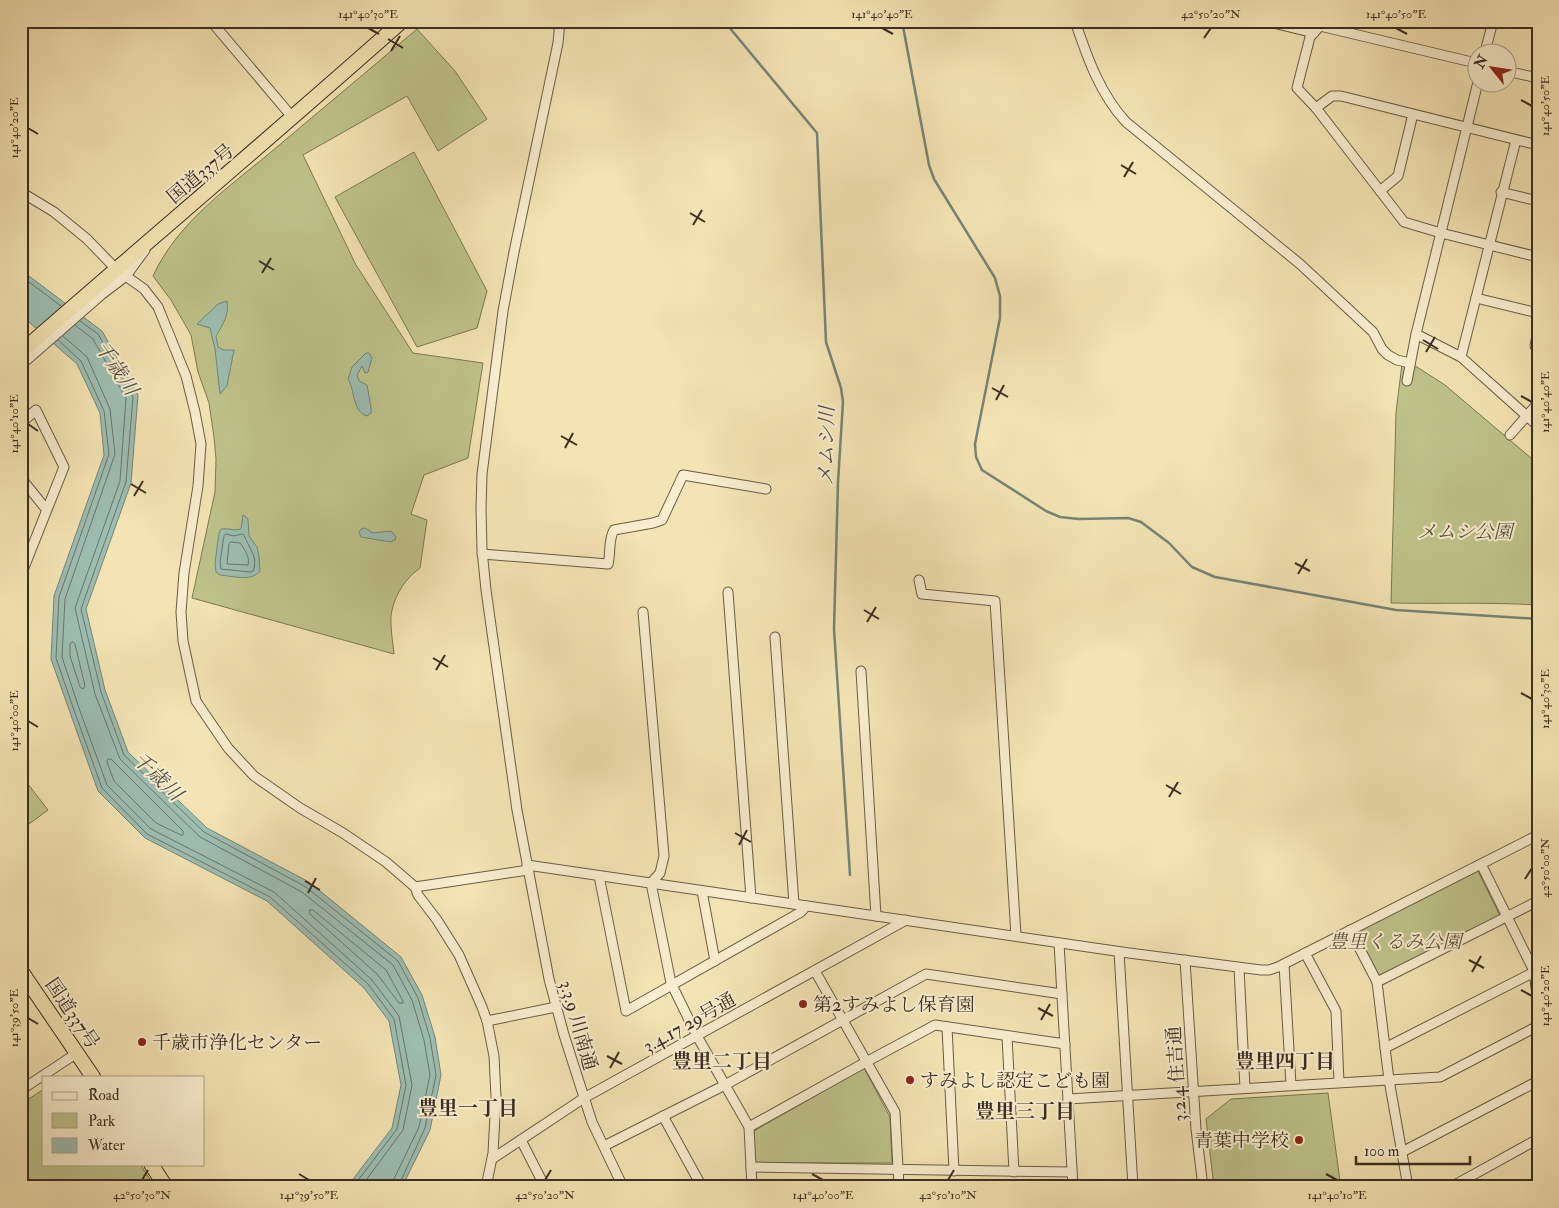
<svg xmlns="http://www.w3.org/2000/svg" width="1559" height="1208" font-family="'IM FELL Double Pica','Noto Serif JP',serif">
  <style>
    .green { fill: #bec38a; stroke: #7c7856 }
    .water { fill: #9cbeb2; stroke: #758479 }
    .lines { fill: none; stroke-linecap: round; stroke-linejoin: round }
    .shore { stroke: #6c766a; stroke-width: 1 }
    .stream { stroke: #758479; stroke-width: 2.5 }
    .minor-casing { stroke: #695c47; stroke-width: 11 }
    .highway-casing { stroke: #3b2e23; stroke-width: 16 }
    .minor { stroke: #f8edce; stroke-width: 9 }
    .highway { stroke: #f4e4b3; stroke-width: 14 }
    .ticks { fill: none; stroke: #3b2e23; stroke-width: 2 }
    .poi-dot { fill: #8f2418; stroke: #f8edce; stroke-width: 2 }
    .labels { text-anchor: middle; stroke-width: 4; stroke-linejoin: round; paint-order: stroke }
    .street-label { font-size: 19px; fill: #3b2e23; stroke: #f8edce }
    .park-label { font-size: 19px; font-style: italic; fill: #5c533d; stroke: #f8edce }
    .poi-label { font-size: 19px; fill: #3b2e23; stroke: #f8edce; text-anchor: start }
    .water-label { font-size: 20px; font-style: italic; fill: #535247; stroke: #f8edce }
    .neighbourhood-label { font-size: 20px; font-weight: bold; fill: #3b2e23; stroke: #f8edce }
    .neatline { fill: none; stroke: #3b2e23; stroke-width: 2 }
    .ticks-label { font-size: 12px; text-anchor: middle; fill: #3b2e23 }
  </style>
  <rect width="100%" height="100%" fill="#f4e4b3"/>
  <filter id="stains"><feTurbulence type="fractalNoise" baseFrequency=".004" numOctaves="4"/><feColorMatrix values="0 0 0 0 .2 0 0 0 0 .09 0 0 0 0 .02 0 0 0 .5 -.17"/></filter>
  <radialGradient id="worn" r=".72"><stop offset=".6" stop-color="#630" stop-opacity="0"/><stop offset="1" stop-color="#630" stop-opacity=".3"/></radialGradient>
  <g class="green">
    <path d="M 417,29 L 455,71 L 487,119 L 438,151 L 407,96 L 303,155 L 356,265 L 413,353 L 483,363 L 468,458 L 424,475 L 411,514 L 427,520 L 420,568 C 406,578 396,593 392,610 C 389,621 393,643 394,654 L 192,598 L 215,492 L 216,459 L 214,437 L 209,403 L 198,372 L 191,335 L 171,300 L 153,276 C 178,221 232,185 277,147 C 323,108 370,69 417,29 Z"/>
    <polygon points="414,152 487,291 477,328 417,347 335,197"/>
    <path d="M 1402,364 L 1417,367 L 1445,385 L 1538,464 L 1538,605 C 1489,602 1440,604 1391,603 L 1396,412 Z"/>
    <polygon points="21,775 48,810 21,830"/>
    <polygon points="1478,871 1500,916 1380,977 1356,932"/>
    <polygon points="864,1068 890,1117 892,1163 755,1163 754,1131"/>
    <polygon points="44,1089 44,1164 140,1164 155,1187 21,1187 21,1104"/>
    <polygon points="1328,1093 1340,1181 1333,1187 1214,1187 1206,1119 1231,1099"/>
  </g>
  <g class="water">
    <polygon points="21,270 102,331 138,395 131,483 86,609 105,690 128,752 207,828 309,882 401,957 422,995 435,1037 441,1075 430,1130 402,1187 347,1187 392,1128 401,1085 389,1021 364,988 267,901 145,838 98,791 51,659 54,596 104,455 100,413 77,364 21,315"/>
    <path d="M 227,301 C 229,316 223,324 216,336 L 218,347 L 224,350 L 234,350 L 227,386 L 220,394 L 215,349 L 210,328 L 197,324 L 218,304 Z"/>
    <path d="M 366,353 L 369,353 L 372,358 L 368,372 L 365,373 L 362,366 L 357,375 L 359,381 L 367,385 L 371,408 L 371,413 L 367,416 C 352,411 355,390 348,379 L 352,367 Z"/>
    <path d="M 243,515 L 248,519 L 249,536 L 257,547 L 259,557 L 260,571 C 252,582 233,576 220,575 L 216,572 L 215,563 L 219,533 L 221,529 C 229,528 233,531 241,529 Z"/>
    <polygon points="365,528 373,533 391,531 396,537 395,540 390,542 361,537 359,532 361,529"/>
  </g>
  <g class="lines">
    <g class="shore">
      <polyline points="21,276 61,306"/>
      <polyline points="80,321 98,334 133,397 126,482 81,609 101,692 124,755 204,832 306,887 398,961 418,998 430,1038 436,1075 425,1128 398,1187"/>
      <polyline points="75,325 93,339 126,398 120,481 75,608 95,694 120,759 200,837 302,892 393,965 412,1000 424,1040 430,1075 419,1127 393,1181 392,1187"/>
      <polyline points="63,336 87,357 110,409 115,454 65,599 62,657 80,711 107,785 151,829 274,892 372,980 399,1016 412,1085 403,1130 361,1187"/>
      <polyline points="58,340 81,361 104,411 109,454 59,597 56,658 75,713 102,788 147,834 270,897 368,984 394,1019 406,1085 397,1129 353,1187"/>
      <path d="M 226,534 L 234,536 L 242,534 L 244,535 C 248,547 259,557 253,571 L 250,572 L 221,569 L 220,562 L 224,536 Z"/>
      <path d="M 231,542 L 240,543 C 245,550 250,557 248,565 L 227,564 L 229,544 Z"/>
      <polygon points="73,642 75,644 85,686 83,689 80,687 70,656 70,644"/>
      <polygon points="108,759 111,759 183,831 183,835 181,835 156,823 114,781 107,762"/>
      <polygon points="310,910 313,910 386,970 403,1001 403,1003 399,1003 377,974 310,914"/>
    </g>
    <g class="stream">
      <polyline points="724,21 817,133 826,342 841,388 843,402 838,482 834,629 850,875"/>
      <polyline points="902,21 929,165 934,179 995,278 1000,296 1000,318 975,444 976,457 982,470 1046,511 1060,517 1079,519 1128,518 1141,522 1169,543 1192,567 1215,577 1396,610 1538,619"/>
    </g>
    <defs>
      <g id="minor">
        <polyline points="211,21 293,118"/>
        <polyline points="560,21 558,43 514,252 503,311 482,474 481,509 482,550 486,590 517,810 549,979 564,1035 592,1122 623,1187"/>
        <path d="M 1075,21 C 1087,57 1100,94 1126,122 L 1300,264 L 1373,332 L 1382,349 L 1388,355 L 1397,360 L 1410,363"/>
        <polyline points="1273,23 1314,33"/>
        <polyline points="1320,26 1310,37 1297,88 1316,108 1404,222 1441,233 1538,257"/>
        <polyline points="1320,26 1476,63"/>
        <polyline points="1485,52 1493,21"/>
        <polyline points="1506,71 1538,78"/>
        <polyline points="1316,108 1332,96 1341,96 1538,145"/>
        <polyline points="1380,191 1398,176 1413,114"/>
        <polyline points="21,192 54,212 87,239 116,269 144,289 158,307 186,376 195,412 201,444 198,486 184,573 181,612 183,641 196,701 228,748 254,776 300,808 343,833 386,862 415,887 418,895 437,920 459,955 482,1007 487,1021 494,1056 496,1097 493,1153 486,1187"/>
        <polyline points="1501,192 1538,201"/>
        <polyline points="1476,298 1538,313"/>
        <polyline points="1538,331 1535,346 1538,349"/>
        <polyline points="1416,334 1461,357 1538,426"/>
        <polyline points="1461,357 1516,140"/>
        <polyline points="21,365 101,295 126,276 145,250"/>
        <polyline points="1407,381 1416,334 1478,82"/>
        <polyline points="21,423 36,410 64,467 21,575"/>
        <polyline points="1510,435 1538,403"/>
        <polyline points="21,478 46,509"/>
        <path d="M 482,554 L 608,564 C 611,553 608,540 614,530 L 653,523 L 662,520 L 683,475 L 766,489"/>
        <polyline points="919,580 922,594 995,601 1016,936"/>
        <polyline points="728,592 751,898"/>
        <polyline points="643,612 664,856 660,873 651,883 671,983 697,1036 749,1127 752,1187"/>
        <polyline points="775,637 794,904"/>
        <polyline points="861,671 876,916"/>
        <polyline points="1481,864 1534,971 1538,1004"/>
        <polyline points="527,865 1129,953 1261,970 1269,970 1278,967 1538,835"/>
        <polyline points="599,876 626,1011 801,912 806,906"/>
        <polyline points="415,887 528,870"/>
        <polyline points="702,891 715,961"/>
        <polyline points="1350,930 1377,982 1389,1080 1408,1187"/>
        <polyline points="1059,943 1073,1187"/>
        <polyline points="1119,952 1133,1187"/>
        <polyline points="1305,953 1336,1011 1339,1082"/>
        <polyline points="1185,960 1196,1129 1203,1187"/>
        <polyline points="1284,964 1291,1085"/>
        <polyline points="1239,968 1245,1088"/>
        <polyline points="815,971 895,1112 899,1187"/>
        <polyline points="1377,982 1538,901"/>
        <polyline points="487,1021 556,1007"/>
        <polyline points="947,1027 954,1171"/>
        <polyline points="1007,1036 1014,1172"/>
        <polyline points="1385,1048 1538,970"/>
        <polyline points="21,1090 77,1053"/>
        <polyline points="1068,1099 1440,1077 1538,1026"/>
        <polyline points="663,1116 702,1187"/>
        <polyline points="749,1127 866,1062 935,1025 1065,1044"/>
        <polyline points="521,1140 545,1187"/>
        <polyline points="604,1146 725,1085 926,974 1062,994"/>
        <polyline points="1402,1152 1538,1081"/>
        <polyline points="492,1159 584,1098 906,920"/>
        <polyline points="751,1167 1072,1172"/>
        <polyline points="1451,1187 1538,1139"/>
      </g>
      <g id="highway">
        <path d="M 21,352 C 148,241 276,133 402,21"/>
        <polyline points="21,971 93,1077"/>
        <polyline points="151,1164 166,1187"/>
      </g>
    </defs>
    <use href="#minor" class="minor-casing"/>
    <use href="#highway" class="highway-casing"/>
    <use href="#minor" class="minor"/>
    <use href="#highway" class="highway"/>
  </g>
  <path class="ticks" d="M 368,28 L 379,34M 882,28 L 893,34M 1396,28 L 1407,34M 1204,38 L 1211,28M 388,39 L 403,48M 391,51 L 400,36M 1521,100 L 1532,106M 28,128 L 38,134M 1121,165 L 1136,174M 1124,177 L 1133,162M 690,213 L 705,222M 693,225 L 702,210M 259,261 L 274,270M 262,273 L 271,258M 1423,340 L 1438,349M 1426,352 L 1435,337M 992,388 L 1008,397M 1521,396 L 1532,402M 996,400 L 1004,385M 28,424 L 38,431M 561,436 L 577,445M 565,448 L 573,433M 131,484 L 146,493M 134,496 L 143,481M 1295,563 L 1310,571M 1298,574 L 1307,559M 864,610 L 879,619M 867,622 L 876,607M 433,658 L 448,667M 436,670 L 445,655M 1521,693 L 1532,699M 28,721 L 38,727M 1166,785 L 1181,794M 1169,797 L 1178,782M 735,833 L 751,842M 739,845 L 747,830M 1525,879 L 1532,868M 305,881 L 320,890M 308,893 L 316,878M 1469,960 L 1484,968M 1472,972 L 1481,956M 1521,990 L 1532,996M 1038,1008 L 1053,1016M 28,1018 L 38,1024M 1041,1020 L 1050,1004M 607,1056 L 622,1064M 610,1068 L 619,1052M 299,1174 L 309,1180M 812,1174 L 823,1180M 1326,1174 L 1337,1180M 142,1180 L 148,1170M 545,1180 L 551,1170M 948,1180 L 954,1170"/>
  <g class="poi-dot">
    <circle cx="803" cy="1004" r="5"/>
    <circle cx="142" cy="1042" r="5"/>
    <circle cx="910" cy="1080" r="5"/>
    <circle cx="1299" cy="1140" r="5"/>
  </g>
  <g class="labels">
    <g class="street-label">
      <text transform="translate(200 173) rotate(-40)" y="7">国道337号</text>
      <text transform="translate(73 1013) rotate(56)" y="7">国道337号</text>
      <text transform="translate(689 1022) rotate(-29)" y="7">3.4.17 29号通</text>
      <text transform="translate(579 1025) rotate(74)" y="7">3.3.9 川南通</text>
      <text transform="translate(1176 1074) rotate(-94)" y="7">3.2.4 住吉通</text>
    </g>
    <g class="park-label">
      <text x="1465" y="538">メムシ公園</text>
      <text x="1395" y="948">豊里くるみ公園</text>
    </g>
    <g class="poi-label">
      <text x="813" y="1011">第2すみよし保育園</text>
      <text x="152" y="1049">千歳市浄化センター</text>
      <text x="920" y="1087">すみよし認定こども園</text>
      <text x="1289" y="1147" text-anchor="end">青葉中学校</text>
    </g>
    <g class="water-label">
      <text transform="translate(117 368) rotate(56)" y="7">千歳川</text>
      <text transform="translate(826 446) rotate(-89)" y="7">メムシ川</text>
      <text transform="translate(158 776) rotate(44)" y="7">千歳川</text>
    </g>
    <g class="neighbourhood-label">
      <text x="722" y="1068">豊里二丁目</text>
      <text x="1285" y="1068">豊里四丁目</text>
      <text x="468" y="1115">豊里一丁目</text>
      <text x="1025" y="1118">豊里三丁目</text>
    </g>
  </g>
  <rect width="1559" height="1208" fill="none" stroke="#f4e4b3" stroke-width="55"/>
  <rect x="42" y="1076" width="162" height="90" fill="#f8edce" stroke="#aca18a"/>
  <rect x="52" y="1092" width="25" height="8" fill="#f8edce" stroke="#aca18a"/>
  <text x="88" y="1100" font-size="15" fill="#3b2e23">Road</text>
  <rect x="52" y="1113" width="25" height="15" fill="#bec38a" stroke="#aca18a"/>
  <text x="88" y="1126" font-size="15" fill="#3b2e23">Park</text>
  <rect x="52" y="1138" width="25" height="15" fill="#9cbeb2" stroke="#aca18a"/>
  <text x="88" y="1150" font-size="15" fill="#3b2e23">Water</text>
  <g transform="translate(1492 68) rotate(300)"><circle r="24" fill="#f8edce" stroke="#aca18a"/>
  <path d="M0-4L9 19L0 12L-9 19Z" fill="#8f2418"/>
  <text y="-8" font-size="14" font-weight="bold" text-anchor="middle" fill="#3b2e23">N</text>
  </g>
  <path d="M1356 1156v8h114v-8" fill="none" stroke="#3b2e23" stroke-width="2.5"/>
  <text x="1364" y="1156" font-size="15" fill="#3b2e23" stroke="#f8edce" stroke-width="4" paint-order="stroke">100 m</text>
  <rect x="28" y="28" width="1504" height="1152" class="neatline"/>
  <g class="ticks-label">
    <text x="368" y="18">141°40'30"E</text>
    <text x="882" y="18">141°40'40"E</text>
    <text x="1211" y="18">42°50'20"N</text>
    <text x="1396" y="18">141°40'50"E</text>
    <text transform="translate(1545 106) rotate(-90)" y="4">141°40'50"E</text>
    <text transform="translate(14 128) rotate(-90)" y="4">141°40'20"E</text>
    <text transform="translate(1545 402) rotate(-90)" y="4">141°40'40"E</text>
    <text transform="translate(14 424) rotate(-90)" y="4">141°40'10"E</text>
    <text transform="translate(1545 699) rotate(-90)" y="4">141°40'30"E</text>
    <text transform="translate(14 721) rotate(-90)" y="4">141°40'00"E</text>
    <text transform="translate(1545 868) rotate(-90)" y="4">42°50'00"N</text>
    <text transform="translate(1545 996) rotate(-90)" y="4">141°40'20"E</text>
    <text transform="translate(14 1018) rotate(-90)" y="4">141°39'50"E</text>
    <text x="142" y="1199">42°50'30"N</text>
    <text x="309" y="1199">141°39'50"E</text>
    <text x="545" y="1199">42°50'20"N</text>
    <text x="823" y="1199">141°40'00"E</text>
    <text x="948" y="1199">42°50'10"N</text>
    <text x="1337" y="1199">141°40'10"E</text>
  </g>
  <rect width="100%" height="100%" filter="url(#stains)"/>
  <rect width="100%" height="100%" fill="url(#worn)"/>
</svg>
